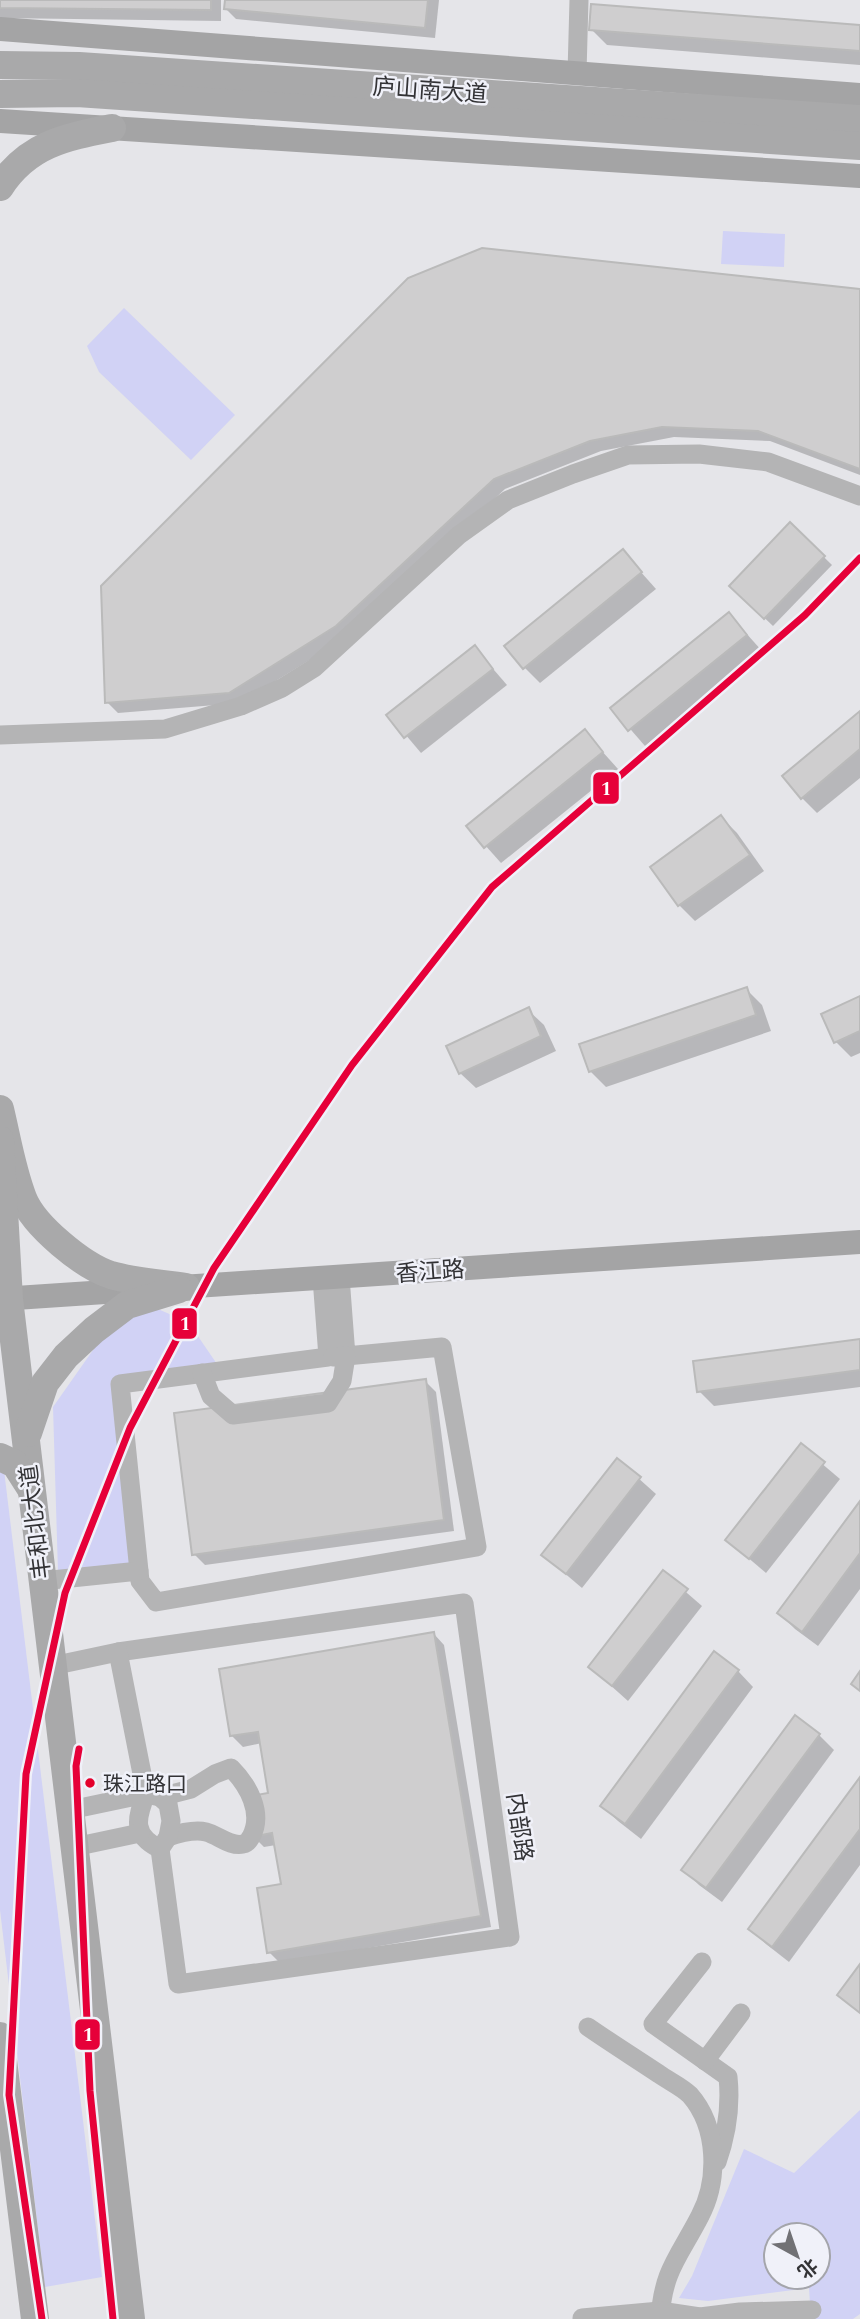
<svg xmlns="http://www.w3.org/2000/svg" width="860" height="2319" font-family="Spectral,'Noto Sans SC',serif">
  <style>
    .green { fill: #d1d2f5; fill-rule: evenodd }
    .shadow { fill: #0003 }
    .building { fill: #cfcecf; stroke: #bababa; stroke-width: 2 }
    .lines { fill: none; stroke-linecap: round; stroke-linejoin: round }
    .minor { stroke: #b4b4b5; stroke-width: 19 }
    .major { stroke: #a4a4a5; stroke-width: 24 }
    .highway { stroke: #a9a9aa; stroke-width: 28 }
    .metro-1-casing { stroke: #f0f1f9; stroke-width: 12 }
    .metro-1 { stroke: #e60039; stroke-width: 7 }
    .bus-dot { fill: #e4002b; stroke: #f0f1f9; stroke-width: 2.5 }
    .labels { text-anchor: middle; stroke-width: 5; stroke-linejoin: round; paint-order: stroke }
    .bus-label { font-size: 21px; fill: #333336; stroke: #f0f1f9; text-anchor: start }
    .street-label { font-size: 23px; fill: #333336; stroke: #f0f1f9 }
    .line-badge { stroke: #f0f1f9; stroke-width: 2.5 }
    .badge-label { font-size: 19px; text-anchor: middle; font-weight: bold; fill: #fff }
  </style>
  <rect width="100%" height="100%" fill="#e5e5e9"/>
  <g class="green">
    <polygon points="723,231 785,234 784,267 721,264"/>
    <polygon points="124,308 235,415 191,460 99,372 87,346"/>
    <polygon points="144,1303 174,1316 193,1329 219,1367 115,1382 138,1564 58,1572 53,1407 112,1323"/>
    <polygon points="0,1470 4,1470 102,2277 45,2287 0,1910"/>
    <path d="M 860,2110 L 860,2314 L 853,2319 L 811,2319 L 809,2288 L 708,2301 L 679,2298 L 692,2276 L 744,2149 L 794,2173 ZM 776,2235 L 818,2235 L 818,2277 L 776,2277 Z"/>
  </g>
  <g class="shadow">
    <polygon points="0,0 221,0 221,21 0,18"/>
    <polygon points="226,0 439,0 435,38 236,19 225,8"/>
    <polygon points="860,26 860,65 607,45 591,29"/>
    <polygon points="860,291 860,475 770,441 674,437 601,451 505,489 347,637 240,703 118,713 107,702 102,587"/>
    <polygon points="790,524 832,565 773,626 731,586"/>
    <polygon points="623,552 656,589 540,683 524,667"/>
    <polygon points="729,614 762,651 645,746 612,708"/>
    <polygon points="475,648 507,685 421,753 389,715"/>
    <polygon points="860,713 860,778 817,813 802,798"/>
    <polygon points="584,731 618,769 501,863 468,826"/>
    <polygon points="721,817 737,833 764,871 695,921 679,905"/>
    <polygon points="746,989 762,1005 771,1031 606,1087 590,1071"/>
    <polygon points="860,998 860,1053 851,1057 836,1042"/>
    <polygon points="528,1010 544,1025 556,1051 476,1088 460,1073"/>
    <polygon points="860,1341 860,1387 714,1406 699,1391"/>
    <polygon points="425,1381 436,1392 454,1531 205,1565 194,1554"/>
    <polygon points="801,1446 840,1479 766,1573 727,1540"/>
    <polygon points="618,1460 656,1494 582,1588 543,1555"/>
    <polygon points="860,1504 860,1589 818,1646 795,1629 779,1613"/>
    <polygon points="664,1573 702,1606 628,1701 590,1667"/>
    <polygon points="434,1634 444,1645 491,1927 280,1963 269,1952 283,1886 276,1845 264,1847 253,1836 270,1795 262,1743 243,1747 232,1736"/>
    <polygon points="738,1671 753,1687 641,1839 618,1821 602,1806"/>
    <polygon points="819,1735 834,1750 722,1902 699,1885 683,1869"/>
    <polygon points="860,1780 860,1865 789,1962 766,1944 750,1929"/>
  </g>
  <g class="building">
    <polygon points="0,0 211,0 211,10 0,8"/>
    <polygon points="225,0 428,0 425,28 224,9"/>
    <polygon points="591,4 860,25 860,51 589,30"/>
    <polygon points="482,248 860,289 860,469 758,431 662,427 590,441 494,479 336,626 229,693 105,703 101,586 408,278"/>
    <polygon points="790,522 825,556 764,619 729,586"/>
    <polygon points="623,549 642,572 523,669 504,646"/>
    <polygon points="729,612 747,635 628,731 610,708"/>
    <polygon points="475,645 493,669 404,738 386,715"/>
    <polygon points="860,711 860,749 801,799 782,776"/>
    <polygon points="585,729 603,752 484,848 466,826"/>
    <polygon points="721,815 750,855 678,906 650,867"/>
    <polygon points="747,987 756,1015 589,1072 579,1044"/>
    <polygon points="860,996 860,1031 834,1043 821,1014"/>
    <polygon points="529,1007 541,1036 459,1074 446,1046"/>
    <polygon points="860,1339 860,1370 697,1392 693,1361"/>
    <polygon points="426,1379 444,1520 192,1555 174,1413"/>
    <polygon points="801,1443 825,1462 749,1559 725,1540"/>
    <polygon points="617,1458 641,1477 566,1574 541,1555"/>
    <polygon points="860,1501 860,1553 802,1632 777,1613"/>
    <polygon points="663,1570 688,1589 612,1686 588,1667"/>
    <polygon points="434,1632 481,1916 267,1953 257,1888 281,1884 272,1833 251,1837 245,1797 268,1793 258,1732 230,1736 219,1669"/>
    <polygon points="714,1651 739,1670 625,1824 600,1806"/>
    <polygon points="860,1671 860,1691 851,1684"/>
    <polygon points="795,1715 820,1734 706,1888 681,1870"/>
    <polygon points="860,1777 860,1829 772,1947 748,1929"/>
    <polygon points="860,1964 860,2013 837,1995"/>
  </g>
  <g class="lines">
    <g class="minor">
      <polyline points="577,73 579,0"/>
      <polyline points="0,735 165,729 241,706 282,688 314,668 459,535 508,500 573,474 628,455 699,454 768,462 860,496"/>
      <polyline points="322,1278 328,1357 120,1384 140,1581 156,1602 477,1547 442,1347 346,1356 340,1277"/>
      <polyline points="202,1373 211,1396 233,1415 328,1403 342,1381 346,1356 333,1357"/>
      <polyline points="42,1581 139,1571"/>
      <polyline points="52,1666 118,1652 464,1603 510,1937 178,1984 160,1849"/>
      <path d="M 160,1797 L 191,1789 L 215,1774 L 231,1768 C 248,1785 264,1813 251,1837 C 248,1841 248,1843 243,1844 C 230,1847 218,1835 206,1832 C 194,1829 180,1833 168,1837"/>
      <path d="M 70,1810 L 146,1794 L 160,1797 L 168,1804 L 171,1821 L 168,1837 L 160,1849 C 132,1835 136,1819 146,1794 L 118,1652"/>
      <polyline points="74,1847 140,1833"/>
      <path d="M 702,1962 L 653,2024 L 728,2077 C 731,2106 727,2134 717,2162"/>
      <path d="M 588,2027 C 611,2043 635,2058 659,2074 C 669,2081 682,2087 690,2095 C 718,2127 719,2180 700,2216 C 679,2257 663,2270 660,2319"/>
      <polyline points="705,2061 741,2013"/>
      <polyline points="582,2318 660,2311 700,2317 740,2312 812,2310"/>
    </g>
    <g class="major">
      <polyline points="0,29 860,95"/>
      <polyline points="0,121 860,176"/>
      <polyline points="0,1299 860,1242"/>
    </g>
    <g class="highway">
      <polyline points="0,65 79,66 860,119"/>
      <polyline points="0,94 77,93 860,146"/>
      <path d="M 0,187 C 28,144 66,137 112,128"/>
      <path d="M 0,1109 C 7,1138 12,1170 23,1198 C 34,1226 83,1266 111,1275 C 135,1282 162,1283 186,1287"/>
      <polyline points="0,1140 9,1299 131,2319"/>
      <polyline points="28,1433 45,1383 66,1356 94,1330 127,1305 179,1289"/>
      <polyline points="0,1457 15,1464 31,1489"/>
      <polyline points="0,2036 35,2319"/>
    </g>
    <defs>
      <g id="metro-1">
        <polyline points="79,1749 76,1766 90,2091 113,2319"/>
        <polyline points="42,2319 9,2095 26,1774 65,1593 130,1428 214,1268 352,1065 492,887 805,615 860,558"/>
      </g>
    </defs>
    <use href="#metro-1" class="metro-1-casing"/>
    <use href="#metro-1" class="metro-1"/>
  </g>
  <circle class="bus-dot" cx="90" cy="1783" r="6"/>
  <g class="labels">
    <g class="bus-label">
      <text x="103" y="1791">珠江路口</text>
    </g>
    <g class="street-label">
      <text transform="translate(430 90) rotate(4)" y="8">庐山南大道</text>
      <text transform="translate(430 1271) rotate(-4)" y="8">香江路</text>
      <text transform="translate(35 1522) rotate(-97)" y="8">丰和北大道</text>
      <text transform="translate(520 1827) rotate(82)" y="8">内部路</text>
    </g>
  </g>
  <g class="line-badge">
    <rect x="592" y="771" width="28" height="34" rx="7" fill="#e60039"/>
    <rect x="171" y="1307" width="27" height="33" rx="7" fill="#e60039"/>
    <rect x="74" y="2018" width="27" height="33" rx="7" fill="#e60039"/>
  </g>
  <g class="badge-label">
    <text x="606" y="795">1</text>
    <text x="185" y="1330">1</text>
    <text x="88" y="2041">1</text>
  </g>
  <g transform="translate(797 2256) rotate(140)"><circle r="33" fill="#f0f1f9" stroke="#a4a5ab" stroke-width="2"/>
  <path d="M0-5L12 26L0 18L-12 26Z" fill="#717175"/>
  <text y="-10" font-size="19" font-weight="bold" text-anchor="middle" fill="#333336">北</text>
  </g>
</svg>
